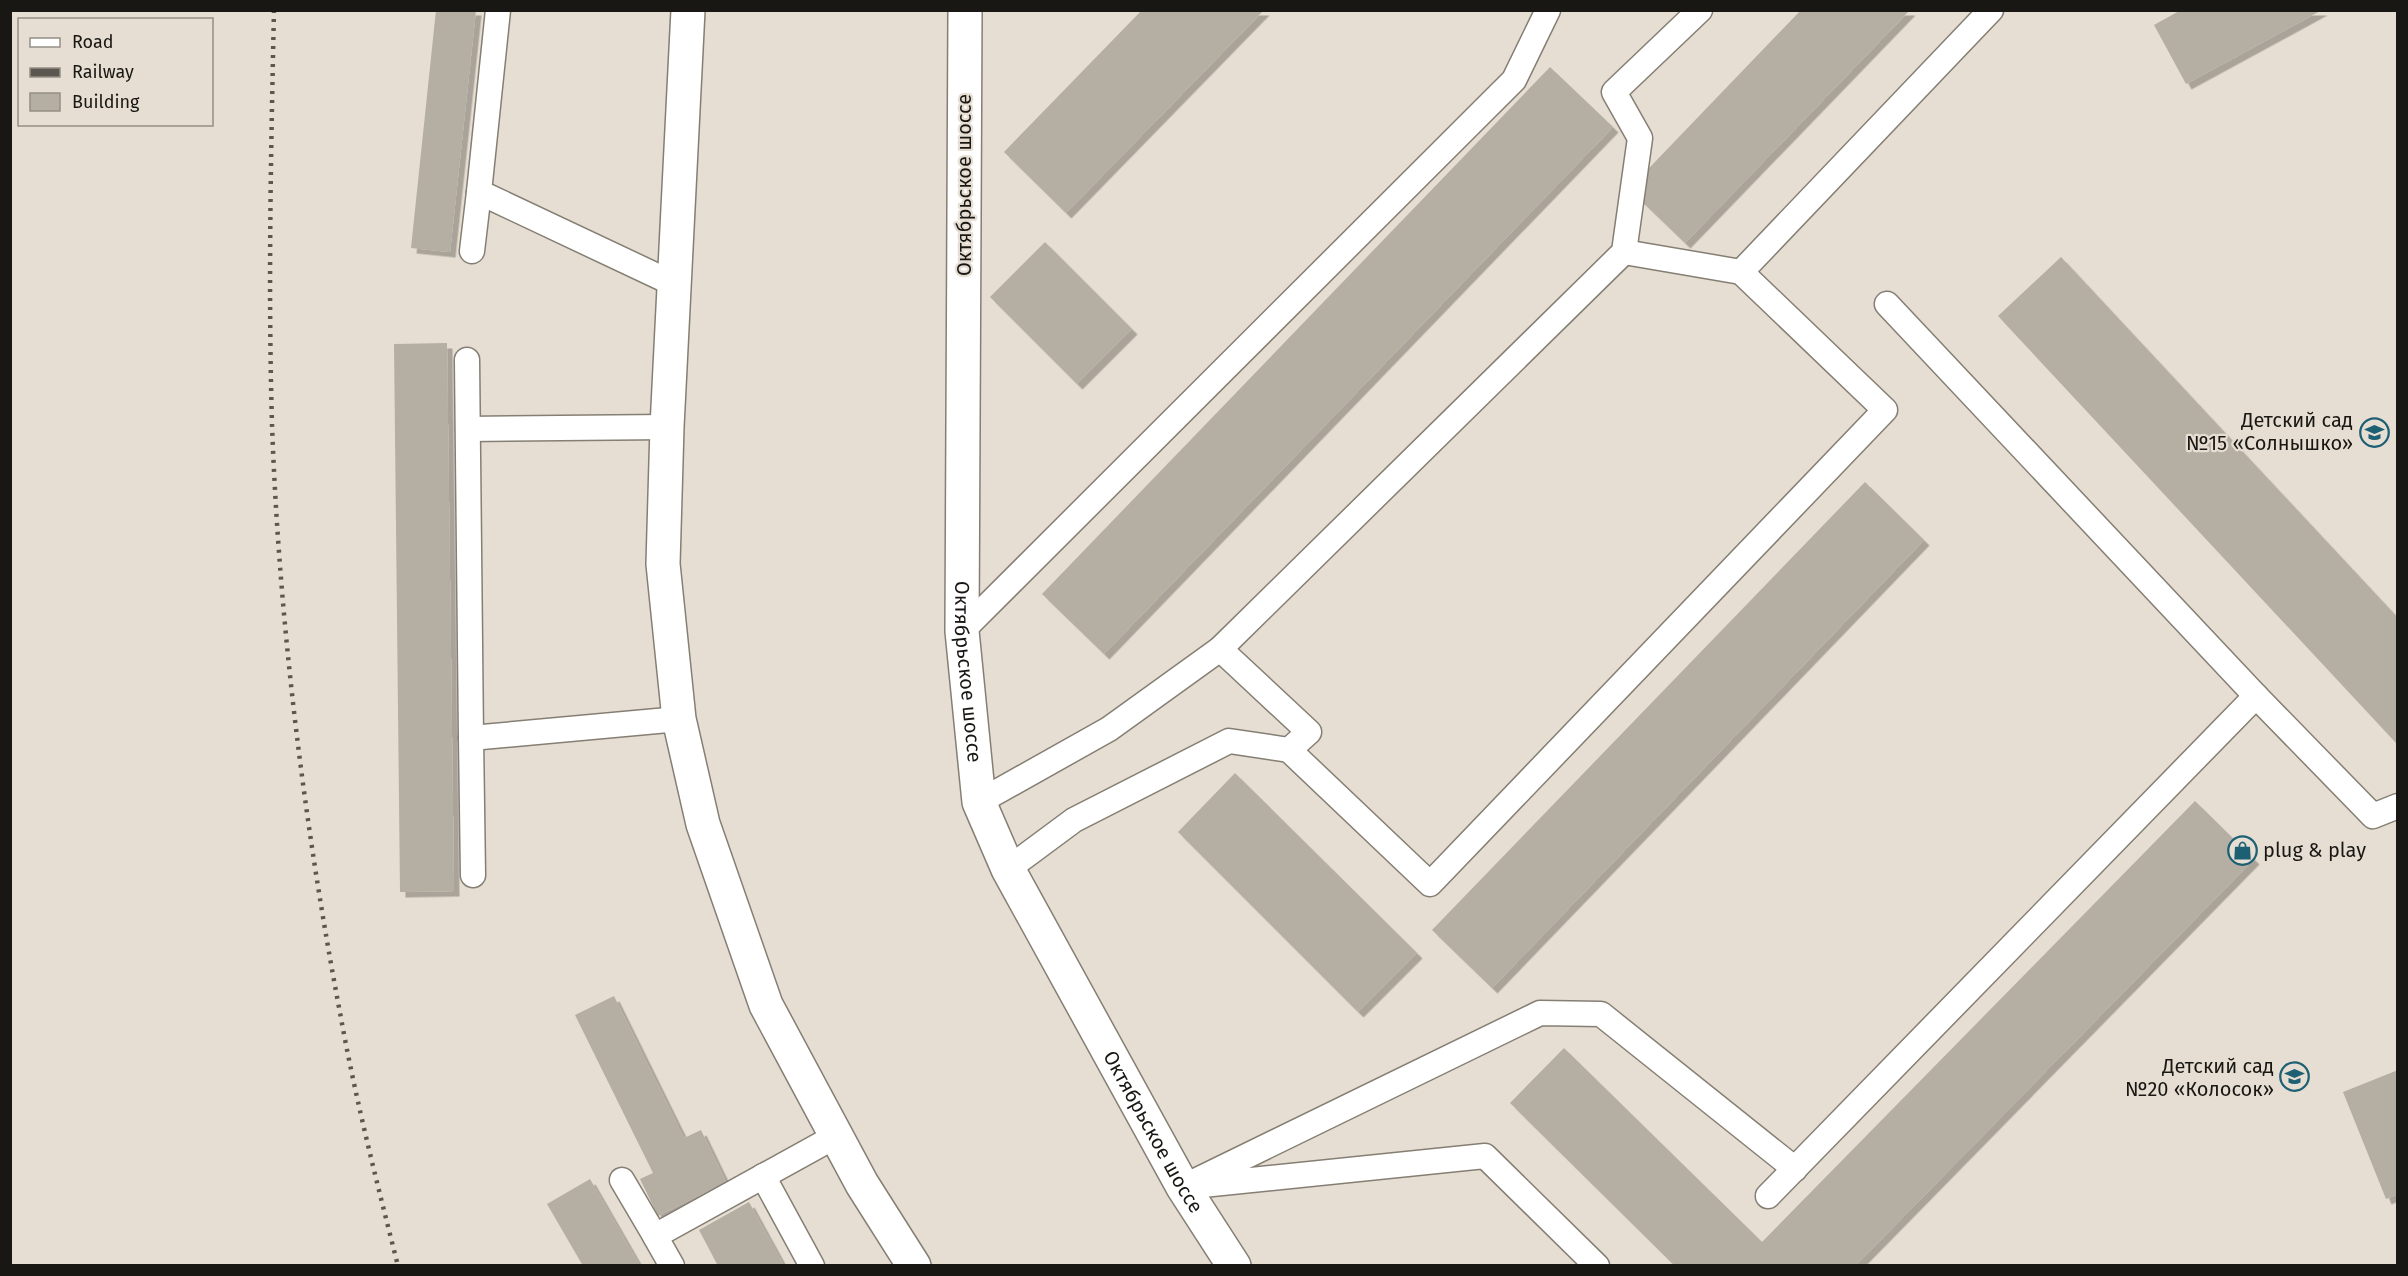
<svg xmlns="http://www.w3.org/2000/svg" width="2408" height="1276" font-family="'Fira Sans',sans-serif">
  <style>
    .building { fill: #b5aea2; filter: url(#shadow) }
    .lines { fill: none; stroke-linecap: round; stroke-linejoin: round }
    .service-casing { stroke: #857e73; stroke-width: 27 }
    .minor-casing { stroke: #857e73; stroke-width: 36 }
    .secondary-casing { stroke: #857e73; stroke-width: 36 }
    .service { stroke: #fff; stroke-width: 24 }
    .minor { stroke: #fff; stroke-width: 33 }
    .secondary { stroke: #fff; stroke-width: 33 }
    .rail { stroke: #5b5750; stroke-width: 4.5; stroke-dasharray: 3 6; stroke-linecap: butt }
    .labels { text-anchor: middle; stroke-width: 4.5; stroke-linejoin: round; paint-order: stroke }
    .street-label { font-size: 20px; fill: #191713; stroke: #e6ded2 }
    .poi-label { font-size: 20px; fill: #191713; stroke: #e6ded2; text-anchor: end }
  </style>
  <defs>
    <filter id="shadow"><feDropShadow dx="5.5" dy="5.5" stdDeviation="0" flood-color="#0004"/></filter>
  </defs>
  <rect width="100%" height="100%" fill="#e6ded2"/>
  <g class="building">
    <polygon points="436,10 476,10 450,252 411,248"/>
    <polygon points="1142,10 1264,10 1066,213 1004,152"/>
    <polygon points="1801,10 1910,10 1685,243 1629,189"/>
    <polygon points="2181,10 2322,10 2186,84 2154,25"/>
    <polygon points="1550,67 1613,127 1104,654 1042,594"/>
    <polygon points="1045,242 1132,329 1077,384 990,297"/>
    <polygon points="2061,257 2398,618 2398,745 1998,316"/>
    <polygon points="447,343 454,891 400,892 394,344"/>
    <polygon points="1865,482 1924,540 1492,988 1432,930"/>
    <polygon points="1235,773 1417,953 1358,1012 1178,832"/>
    <polygon points="2195,801 2254,859 1855,1266 1786,1266 1783,1263 1781,1266 1675,1266 1510,1103 1564,1048 1762,1242"/>
    <polygon points="614,996 684,1138 701,1130 726,1182 658,1216 640,1179 653,1173 575,1015"/>
    <polygon points="2398,1070 2398,1194 2386,1199 2343,1092"/>
    <polygon points="590,1179 640,1266 583,1266 547,1204"/>
    <polygon points="749,1202 784,1266 718,1266 699,1230"/>
  </g>
  <g class="lines">
    <defs>
      <g id="service">
        <polyline points="498,10 479,192 674,284"/>
        <polyline points="472,251 479,192"/>
        <polyline points="1624,252 1741,272"/>
        <polyline points="1887,304 2256,696 2373,816 2398,806"/>
        <polyline points="467,360 471,738"/>
        <polyline points="468,429 667,427"/>
        <polyline points="962,631 1514,80 1548,10"/>
        <polyline points="1220,649 1309,732 1289,750"/>
        <polyline points="979,802 1109,729 1220,649 1624,252 1640,138 1614,92 1700,10"/>
        <polyline points="1008,869 1074,820 1229,741 1289,750 1430,884 1885,410 1741,272 1991,10"/>
        <polyline points="473,875 471,738 679,719"/>
        <polyline points="763,1176 812,1266"/>
        <polyline points="622,1180 655,1236"/>
        <polyline points="1768,1196 2256,696"/>
        <polyline points="672,1266 655,1236 836,1136"/>
        <polyline points="1597,1266 1485,1156 1183,1187 1540,1013 1601,1014 1795,1169"/>
      </g>
      <g id="minor">
        <path id="s1" d="M 965,10 L 962,631 L 979,802 L 1008,869 L 1183,1187 L 1234,1266"/>
      </g>
      <polyline id="secondary" points="688,10 667,427 663,564 679,719 703,824 766,1005 862,1184 914,1266"/>
    </defs>
    <use href="#service" class="service-casing"/>
    <use href="#minor" class="minor-casing"/>
    <use href="#secondary" class="secondary-casing"/>
    <use href="#service" class="service"/>
    <use href="#minor" class="minor"/>
    <use href="#secondary" class="secondary"/>
    <path class="rail" d="M 274,10 C 271,148 268,286 272,424 C 279,621 304,824 341,1018 C 356,1101 377,1183 398,1266"/>
  </g>
  <defs>
    <symbol id="school-ring" viewBox="-11 -11 22 22"><circle r="9.5" fill="#e6ded2" stroke="#1d5f73" stroke-width="1.5"/><path d="M0-5L7-2L0 1L-7-2ZM-4 1L0 2.5L4 1V4Q0 6-4 4Z" fill="#1d5f73"/></symbol>
    <symbol id="shop-ring" viewBox="-11 -11 22 22"><circle r="9.5" fill="#e6ded2" stroke="#1d5f73" stroke-width="1.5"/><path d="M-5-2.5h2.3a2.7 3.5 0 0 1 5.4 0H5L5.5 6h-11ZM-1.5-2.5h3a1.5 2.3 0 0 0-3 0Z" fill="#1d5f73"/></symbol>
  </defs>
  <g fill-rule="evenodd">
    <use href="#school-ring" x="2358" y="416" width="33" height="33"/>
    <use href="#shop-ring" x="2226" y="834" width="33" height="33"/>
    <use href="#school-ring" x="2278" y="1060" width="33" height="33"/>
  </g>
  <g class="labels">
    <g class="street-label">
      <text transform="translate(964 185) rotate(-90)" y="7">Октябрьское шоссе</text>
      <text dy="7" stroke="none"><textPath href="#s1" startOffset="662">Октябрьское шоссе</textPath></text>
      <text dy="7" stroke="none"><textPath href="#s1" startOffset="1166">Октябрьское шоссе</textPath></text>
    </g>
    <g class="poi-label">
      <text x="2353" y="427">Детский сад<tspan x="2353" dy="23">№15 «Солнышко»</tspan></text>
      <text x="2263" y="857" text-anchor="start">plug &amp; play</text>
      <text x="2274" y="1073">Детский сад<tspan x="2274" dy="23">№20 «Колосок»</tspan></text>
    </g>
  </g>
  <rect width="2408" height="1276" fill="none" stroke="#191713" stroke-width="24"/>
  <rect x="18" y="18" width="195" height="108" fill="#e6ded2" stroke="#948e86" stroke-width="1.5"/>
  <rect x="30" y="38" width="30" height="9" fill="#ffffff" stroke="#948e86" stroke-width="1.5"/>
  <text x="72" y="48" font-size="18" fill="#191713">Road</text>
  <rect x="30" y="68" width="30" height="9" fill="#5b5750" stroke="#948e86" stroke-width="1.5"/>
  <text x="72" y="78" font-size="18" fill="#191713">Railway</text>
  <rect x="30" y="93" width="30" height="18" fill="#b5aea2" stroke="#948e86" stroke-width="1.5"/>
  <text x="72" y="108" font-size="18" fill="#191713">Building</text>
</svg>
